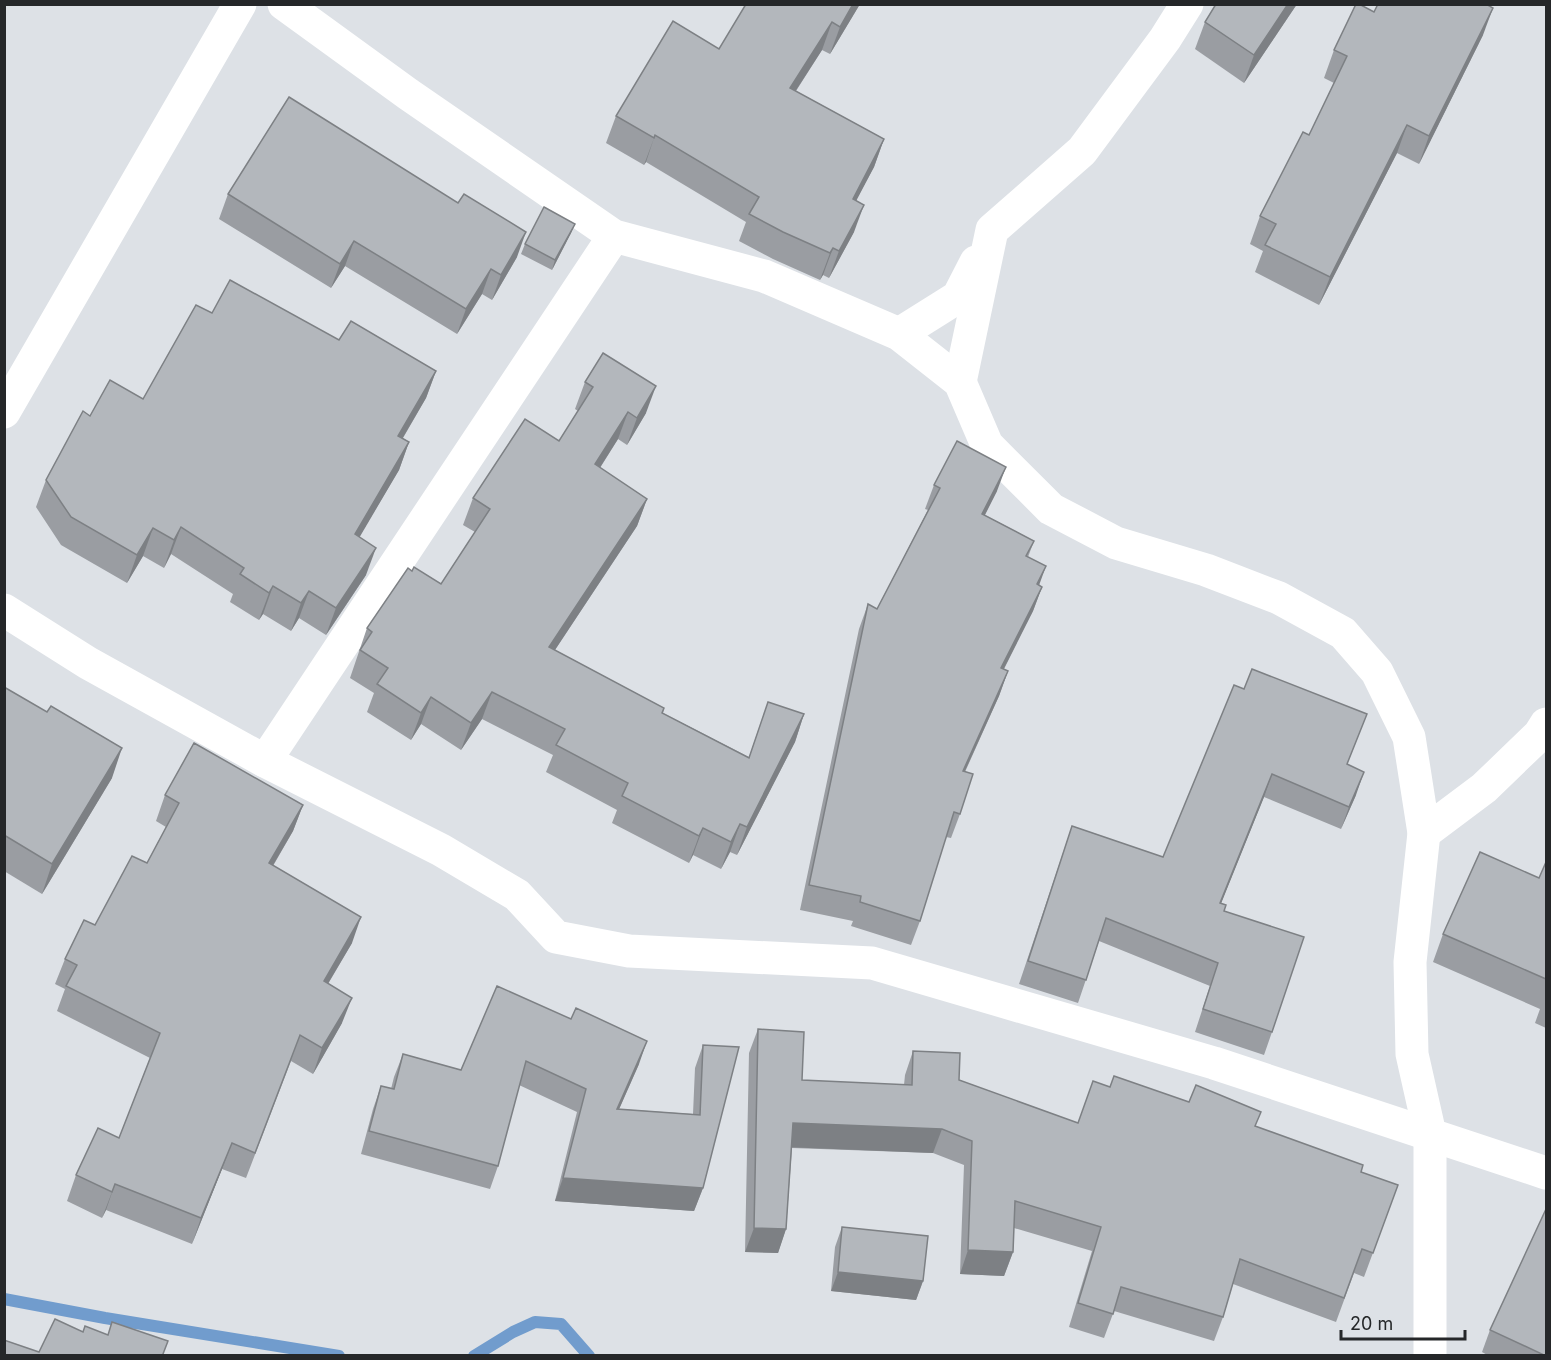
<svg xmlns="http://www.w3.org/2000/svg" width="1551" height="1360" font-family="Inter,sans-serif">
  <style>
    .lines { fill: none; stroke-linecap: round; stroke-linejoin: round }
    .stream { stroke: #719ccd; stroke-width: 12 }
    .street { stroke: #fff; stroke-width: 33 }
    .wall { fill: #9a9da2 }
    .shaded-wall { fill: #7d8084 }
    .building { fill: #b3b7bc; stroke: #7d8084; stroke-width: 1.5 }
  </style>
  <rect width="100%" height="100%" fill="#dde1e6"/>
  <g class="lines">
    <g class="stream">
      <polyline points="4,1299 105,1318 339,1356"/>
      <polyline points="474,1356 513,1332 535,1322 561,1324 589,1356"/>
    </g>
    <g class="street">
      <polyline points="284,4 408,94 614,236 764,276 899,334 960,382 987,445 1051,509 1116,543 1206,570 1279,598 1343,633 1377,672 1409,737 1424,833 1410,962 1412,1054 1430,1134 1430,1356"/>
      <polyline points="899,334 958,297 976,262"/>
      <polyline points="960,382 992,230 1082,151 1165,39 1187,4"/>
      <polyline points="4,412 240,4"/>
      <polyline points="4,610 88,663 265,761 441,850 517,895 556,937 629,951 872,963 1214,1063 1546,1173"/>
      <polyline points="265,761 614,236"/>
      <polyline points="1424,833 1484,788 1539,735 1546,724"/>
    </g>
  </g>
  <g class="wall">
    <polygon points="860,4 830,54 822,50 796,91 884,139 874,167 856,200 854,232 829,278 823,275 820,280 773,259 739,241 746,222 646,162 644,165 606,143 616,116 719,49"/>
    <polygon points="1297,4 1244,83 1195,49 1205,22"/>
    <polygon points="1374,12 1483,35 1419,164 1397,153 1319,305 1255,272 1263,251 1250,244 1260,216 1309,135 1334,83 1324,78 1334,50"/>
    <polygon points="228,194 517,257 492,300 482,294 457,334 345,266 331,288 219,219"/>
    <polygon points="575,224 571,233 552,270 521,254 525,244"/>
    <polygon points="212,313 339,340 436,371 426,398 403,438 409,442 399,470 359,537 366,575 326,635 299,618 291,631 263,614 259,620 230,602 233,594 171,554 164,568 143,556 127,583 61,545 36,507 46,480 90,416 143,399"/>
    <polygon points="585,382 646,413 627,445 618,439 600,468 647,499 637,526 555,650 664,708 663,713 749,757 768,702 804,714 795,742 737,855 730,852 721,869 693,855 689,863 612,823 617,810 546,772 553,755 482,719 461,750 421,724 411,740 367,712 374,693 350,678 367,628 412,571 441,584 475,532 463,525 473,498 559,441 578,411 575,409"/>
    <polygon points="934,485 997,491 985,515 1034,541 1028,557 1039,585 1042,587 1033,611 1004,669 1008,671 999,696 965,772 960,814 951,838 946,837 920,921 911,945 851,926 853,921 800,910 859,629 868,604 877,609 928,510 925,509"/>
    <polygon points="4,687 112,778 42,894 4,871"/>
    <polygon points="1244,689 1367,714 1347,764 1356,795 1341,829 1264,797 1221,903 1272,1032 1264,1055 1195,1032 1210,986 1099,941 1078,1003 1019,984 1072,826 1163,857"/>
    <polygon points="165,795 303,805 293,831 273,866 352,943 328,984 342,1023 313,1074 291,1061 246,1178 222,1169 192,1244 106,1210 102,1218 67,1201 76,1175 119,1138 150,1058 57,1011 65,989 55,984 65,959 147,863 166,827 156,821"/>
    <polygon points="1546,862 1546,1028 1535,1023 1540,1009 1433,962 1443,934 1539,878"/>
    <polygon points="497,986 639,1064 619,1109 693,1114 695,1068 703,1045 703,1188 694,1211 555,1201 577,1112 519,1085 498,1166 490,1189 361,1154 373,1109 381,1086 391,1089 394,1077 403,1054 461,1070"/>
    <polygon points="758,1029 802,1080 904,1085 905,1075 913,1051 959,1080 1078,1123 1110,1087 1255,1126 1361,1172 1398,1185 1364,1277 1354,1273 1336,1322 1233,1284 1223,1317 1214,1341 1114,1311 1104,1338 1069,1327 1092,1251 1014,1228 1013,1252 1004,1276 960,1274 964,1165 933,1153 792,1148 786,1229 778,1253 745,1252 749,1053"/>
    <polygon points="842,1227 923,1281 916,1300 831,1291 835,1247"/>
    <polygon points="1490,1330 1546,1356 1489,1356 1482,1352"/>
  </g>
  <g class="shaded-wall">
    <polygon points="853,4 860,4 830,54 840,27"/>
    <polygon points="1288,4 1297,4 1244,83 1254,55"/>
    <polygon points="1493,8 1483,35 1419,164 1429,136"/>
    <polygon points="832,22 822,50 780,115 790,88"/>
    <polygon points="1407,125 1397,153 1319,305 1330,277"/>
    <polygon points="655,135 646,162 644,165 654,138"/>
    <polygon points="884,139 874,167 843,226 853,199"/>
    <polygon points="864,205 854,232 829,278 839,251"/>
    <polygon points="575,224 571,233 552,270 555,260"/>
    <polygon points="526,232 517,257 492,300 501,275"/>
    <polygon points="354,241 345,266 331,288 340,264"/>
    <polygon points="833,248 823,275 820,280 830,253"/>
    <polygon points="491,269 482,294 457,334 466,309"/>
    <polygon points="436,371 426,398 388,463 398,436"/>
    <polygon points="656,386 646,413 627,445 637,418"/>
    <polygon points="628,412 618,439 585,491 595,464"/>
    <polygon points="409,442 399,470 345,562 355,534"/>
    <polygon points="1006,467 997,491 973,538 982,514"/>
    <polygon points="647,499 637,526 539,674 549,647"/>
    <polygon points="181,527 171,554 164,568 174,540"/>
    <polygon points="153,528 143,556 127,583 137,555"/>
    <polygon points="376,548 366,575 326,635 336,608"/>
    <polygon points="1046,566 1037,591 1037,584"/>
    <polygon points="273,586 263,614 259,620 269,593"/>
    <polygon points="1042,587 1033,611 992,692 1001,668"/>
    <polygon points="309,591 299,618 291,631 301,603"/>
    <polygon points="1008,671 999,696 954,795 963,771"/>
    <polygon points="492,692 482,719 461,750 471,723"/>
    <polygon points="431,697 421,724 411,740 421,713"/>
    <polygon points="804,714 795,742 737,855 747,827"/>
    <polygon points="122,748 112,778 42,894 52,864"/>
    <polygon points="1364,772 1356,795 1341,829 1349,807"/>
    <polygon points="1272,774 1264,797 1212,926 1220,903"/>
    <polygon points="303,805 293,831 259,889 269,863"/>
    <polygon points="740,824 730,852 721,869 731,842"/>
    <polygon points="703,828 693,855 689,863 699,836"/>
    <polygon points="361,917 352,943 314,1007 324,981"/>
    <polygon points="352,998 342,1023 313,1074 322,1048"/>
    <polygon points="647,1041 639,1064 609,1132 617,1109"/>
    <polygon points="793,1123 942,1129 933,1153 784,1147"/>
    <polygon points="232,1143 222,1169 192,1244 201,1218"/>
    <polygon points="563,1178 703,1188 694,1211 555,1201"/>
    <polygon points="115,1184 106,1210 102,1218 112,1192"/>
    <polygon points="754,1228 786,1229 778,1253 745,1252"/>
    <polygon points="968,1250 1013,1252 1004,1276 960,1274"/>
    <polygon points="838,1272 923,1281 916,1300 831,1291"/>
  </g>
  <g class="building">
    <polygon points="746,4 853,4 840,27 832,22 790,88 884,139 853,199 864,205 839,251 833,248 830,253 783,232 749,214 759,197 655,135 654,138 616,116 673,21 719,49"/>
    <polygon points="1216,4 1288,4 1254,55 1205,22"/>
    <polygon points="1356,4 1359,4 1374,12 1378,4 1486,4 1493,8 1429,136 1407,125 1330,277 1265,245 1276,224 1260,216 1303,132 1309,135 1347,56 1334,50"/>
    <polygon points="289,97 458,203 464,194 526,232 501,275 491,269 466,309 354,241 340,264 228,194"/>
    <polygon points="544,207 575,224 555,260 525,244"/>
    <polygon points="230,280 339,340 351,321 436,371 398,436 409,442 355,534 376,548 336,608 309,591 301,603 273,586 269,593 240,574 244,568 181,527 174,540 153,528 137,555 71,517 46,480 83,411 90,416 110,380 143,399 196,305 212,313"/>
    <polygon points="603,353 656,386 637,418 628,412 595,464 647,499 549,647 664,708 662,713 749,758 768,702 804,714 747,827 740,824 731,842 703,828 699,836 622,796 628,783 556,745 565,729 492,692 471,723 431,697 421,713 377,684 388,668 360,650 372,632 367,628 408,568 412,571 414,567 441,584 490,509 473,498 525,419 559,441 593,387 585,382"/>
    <polygon points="957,441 1006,467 982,514 1034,541 1026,556 1046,566 1037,584 1042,587 1001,668 1008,671 963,771 973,774 960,814 954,812 920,921 860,902 861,896 809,885 868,604 877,609 940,488 934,485"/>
    <polygon points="1252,669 1367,714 1347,764 1364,772 1349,807 1272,774 1220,903 1226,905 1224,911 1304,937 1272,1032 1203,1009 1218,963 1106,918 1086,980 1028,961 1072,826 1163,857 1234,685 1244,689"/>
    <polygon points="4,687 47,712 51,706 122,748 52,864 4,835"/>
    <polygon points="194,743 303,805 269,863 361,917 324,981 352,998 322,1048 300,1035 255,1153 232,1143 201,1218 115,1184 112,1192 76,1175 98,1128 119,1138 160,1033 66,986 77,965 65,959 84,920 95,925 132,856 147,863 179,803 165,795"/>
    <polygon points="1480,852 1539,878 1546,862 1546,979 1443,934"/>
    <polygon points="497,986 571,1019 576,1008 647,1041 617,1109 700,1115 703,1045 739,1047 703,1188 563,1178 586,1089 526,1061 498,1166 369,1131 381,1086 394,1089 403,1054 461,1070"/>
    <polygon points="758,1029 804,1032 802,1080 912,1085 913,1051 960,1053 959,1080 1078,1123 1093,1081 1110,1087 1114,1076 1189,1102 1196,1085 1261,1112 1255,1126 1363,1165 1361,1172 1398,1185 1373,1253 1362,1249 1344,1298 1240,1259 1223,1317 1121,1287 1113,1314 1078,1303 1101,1227 1015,1201 1013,1252 968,1250 972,1141 942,1129 793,1123 786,1229 754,1228"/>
    <polygon points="1546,1209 1546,1356 1541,1356 1542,1354 1490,1330"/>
    <polygon points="842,1227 928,1236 923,1281 838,1272"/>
    <polygon points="55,1319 83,1332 85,1326 108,1335 112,1322 168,1341 163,1354 166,1356 4,1356 4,1340 39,1352"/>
  </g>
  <rect width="1551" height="1360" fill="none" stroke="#252729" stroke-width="12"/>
  <path d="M1341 1330v9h124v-9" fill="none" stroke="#252729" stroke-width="3"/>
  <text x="1350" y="1330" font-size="18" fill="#252729" stroke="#dde1e6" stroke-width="4.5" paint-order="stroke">20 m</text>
</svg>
